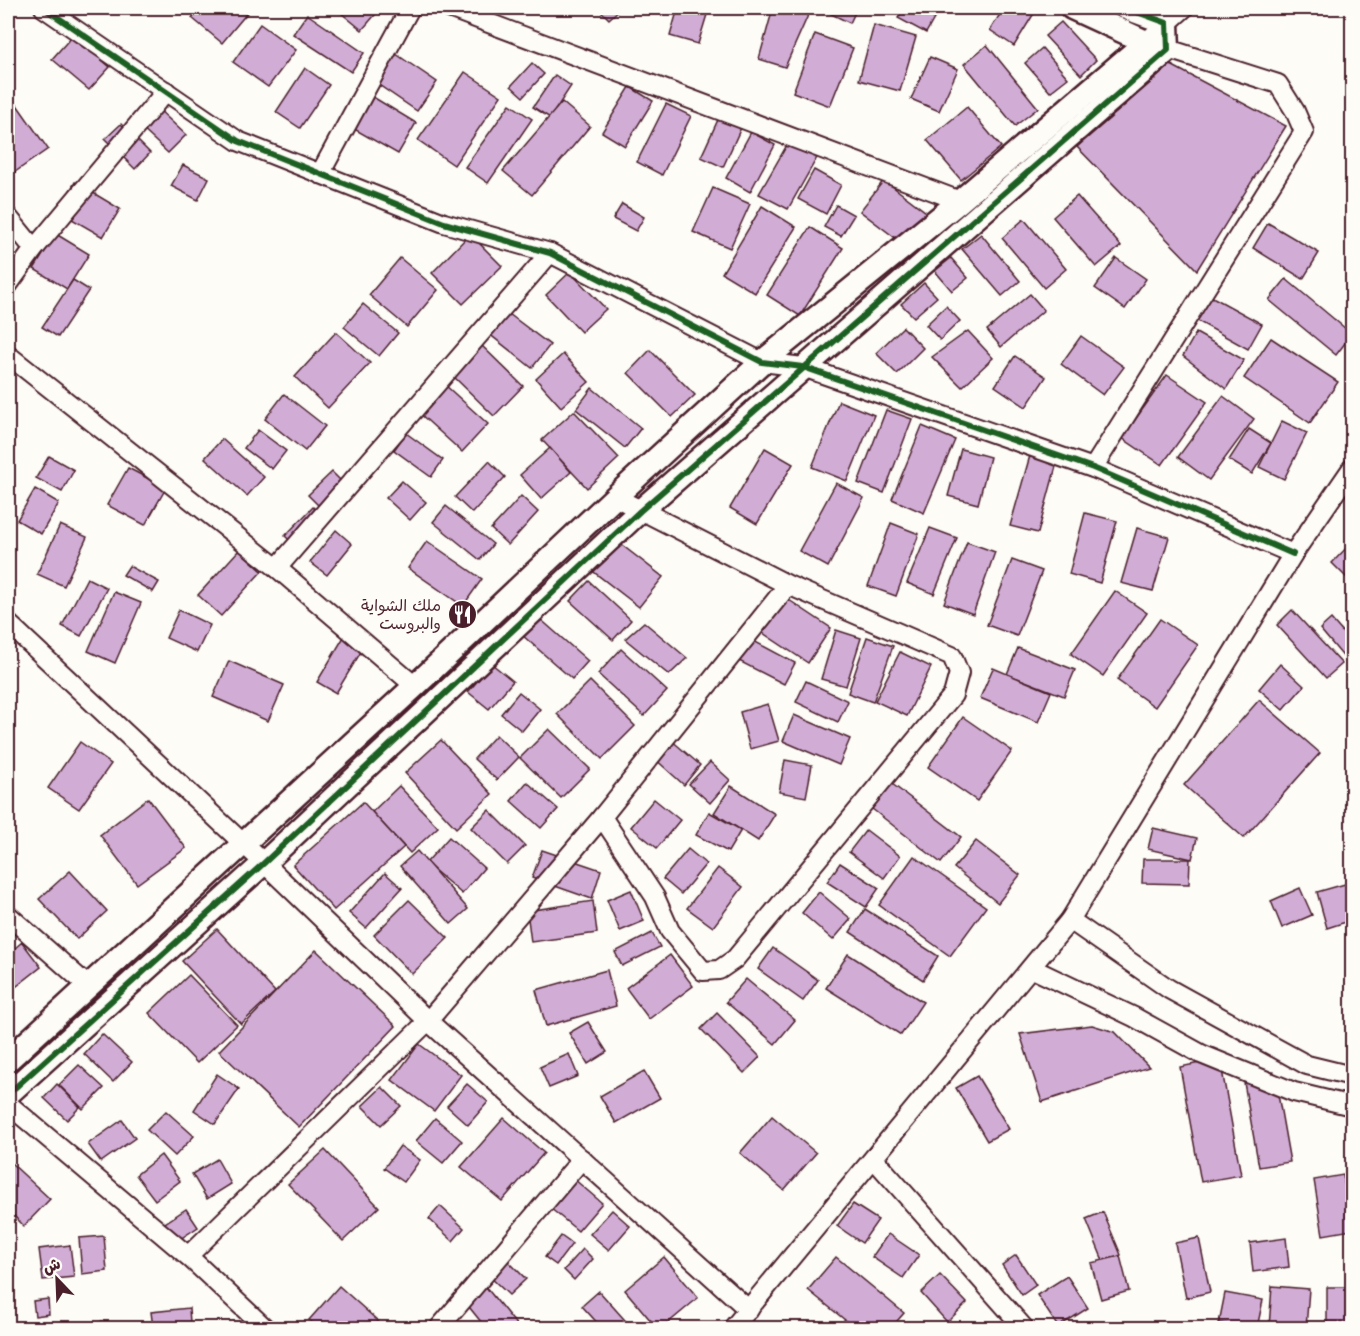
<svg xmlns="http://www.w3.org/2000/svg" width="1360" height="1336" font-family="Mali,'Playpen Sans Arabic',sans-serif">
  <style>
    .building { fill: #d1add6; stroke: #4a1f2b; stroke-width: 1.5 }
    .lines { fill: none; stroke-linecap: round; stroke-linejoin: round }
    .minor-casing { stroke: #4a1f2b; stroke-width: 22 }
    .tertiary-casing { stroke: #4a1f2b; stroke-width: 27 }
    .minor { stroke: #fdfcf7; stroke-width: 18 }
    .tertiary { stroke: #fdfcf7; stroke-width: 22 }
    .cycleway-casing { stroke: #fdfcf7; stroke-width: 10 }
    .cycleway { stroke: #1b5e20; stroke-width: 6 }
    .labels { text-anchor: middle; stroke-width: 4.5; stroke-linejoin: round; paint-order: stroke }
    .poi-label { font-size: 16px; fill: #4a1f2b; stroke: #fdfcf7; text-anchor: end }
  </style>
  <rect width="100%" height="100%" fill="#fdfcf7"/>
  <filter id="ink" filterUnits="userSpaceOnUse"><feTurbulence type="fractalNoise" baseFrequency=".0167" numOctaves="2"/><feDisplacementMap in="SourceGraphic" scale="12" xChannelSelector="R" yChannelSelector="G"/><feConvolveMatrix kernelMatrix="1 2 1 2 8 2 1 2 1" color-interpolation-filters="sRGB"/></filter>
  <g filter="url(#ink)">
    <g class="building">
      <polygon points="200,8 241,8 247,13 222,43 192,18"/>
      <polygon points="335,8 381,8 362,30"/>
      <polygon points="598,8 621,8 609,19"/>
      <polygon points="678,8 709,8 698,44 670,36"/>
      <polygon points="773,8 789,8 809,13 785,67 759,59"/>
      <polygon points="819,8 857,8 850,23"/>
      <polygon points="904,8 940,8 926,33 898,18"/>
      <polygon points="1004,8 1032,8 1036,10 1014,46 990,30"/>
      <polygon points="307,14 364,53 351,72 293,34"/>
      <polygon points="1061,22 1096,60 1081,75 1045,36"/>
      <polygon points="260,24 296,50 268,87 233,62"/>
      <polygon points="874,25 916,37 900,91 859,80"/>
      <polygon points="815,34 853,48 830,106 793,92"/>
      <polygon points="73,35 110,67 89,90 52,59"/>
      <polygon points="987,45 1038,108 1015,126 964,64"/>
      <polygon points="1042,48 1068,78 1050,92 1025,63"/>
      <polygon points="396,54 437,82 417,111 376,83"/>
      <polygon points="930,57 958,69 939,111 911,99"/>
      <polygon points="532,63 544,74 523,97 511,86"/>
      <polygon points="1171,65 1286,126 1197,270 1077,147"/>
      <polygon points="305,68 329,85 300,128 276,112"/>
      <polygon points="465,72 501,96 454,165 418,140"/>
      <polygon points="555,75 571,86 550,118 533,107"/>
      <polygon points="630,87 653,101 625,146 602,132"/>
      <polygon points="368,94 416,123 398,154 349,126"/>
      <polygon points="15,102 48,149 15,172 8,162 8,107"/>
      <polygon points="562,102 590,126 532,195 503,171"/>
      <polygon points="510,104 532,119 488,183 465,167"/>
      <polygon points="666,104 691,116 662,175 637,162"/>
      <polygon points="156,107 186,135 168,153 138,125"/>
      <polygon points="967,107 1001,147 961,180 927,140"/>
      <polygon points="722,111 744,121 723,167 701,157"/>
      <polygon points="121,124 150,153 135,169 105,139"/>
      <polygon points="751,132 775,145 750,192 726,178"/>
      <polygon points="791,138 819,154 788,209 759,194"/>
      <polygon points="183,165 209,178 198,200 171,186"/>
      <polygon points="814,170 841,185 826,214 798,199"/>
      <polygon points="884,180 926,212 902,243 860,211"/>
      <polygon points="75,182 120,209 103,237 58,211"/>
      <polygon points="713,188 750,204 730,248 693,232"/>
      <polygon points="1077,196 1121,246 1096,267 1053,217"/>
      <polygon points="622,204 644,217 636,231 613,219"/>
      <polygon points="836,205 854,215 841,236 824,227"/>
      <polygon points="762,206 796,227 755,293 722,273"/>
      <polygon points="1024,219 1066,269 1044,288 1002,238"/>
      <polygon points="1268,223 1319,253 1303,279 1253,248"/>
      <polygon points="810,227 843,248 800,316 767,295"/>
      <polygon points="56,234 89,254 67,289 34,269"/>
      <polygon points="470,234 502,266 463,304 432,273"/>
      <polygon points="981,234 1020,281 1002,296 962,249"/>
      <polygon points="400,258 438,290 407,327 369,295"/>
      <polygon points="951,258 968,278 952,291 935,271"/>
      <polygon points="1116,258 1146,279 1125,309 1095,288"/>
      <polygon points="570,272 606,309 581,332 546,295"/>
      <polygon points="1286,279 1352,334 1336,355 1269,300"/>
      <polygon points="73,280 89,290 58,337 42,327"/>
      <polygon points="924,283 937,297 914,317 901,304"/>
      <polygon points="1205,293 1262,324 1248,349 1192,318"/>
      <polygon points="1030,294 1044,310 1001,347 987,330"/>
      <polygon points="363,304 398,333 379,356 344,327"/>
      <polygon points="946,306 960,321 940,340 926,325"/>
      <polygon points="505,311 550,345 532,368 488,333"/>
      <polygon points="903,327 923,348 897,374 876,353"/>
      <polygon points="968,331 993,358 962,387 932,357"/>
      <polygon points="336,332 370,363 328,408 295,377"/>
      <polygon points="1196,333 1244,360 1226,389 1183,356"/>
      <polygon points="1081,336 1124,367 1103,395 1061,364"/>
      <polygon points="1271,338 1338,382 1310,423 1244,378"/>
      <polygon points="479,343 523,386 494,416 450,373"/>
      <polygon points="650,350 695,395 672,417 628,373"/>
      <polygon points="563,354 589,382 561,407 536,379"/>
      <polygon points="1015,356 1046,377 1026,407 995,386"/>
      <polygon points="1167,375 1207,402 1162,465 1122,438"/>
      <polygon points="444,384 488,424 462,452 418,412"/>
      <polygon points="592,388 641,428 625,448 576,409"/>
      <polygon points="284,394 325,426 305,451 265,419"/>
      <polygon points="1223,396 1254,419 1209,480 1178,457"/>
      <polygon points="839,401 874,415 847,481 812,467"/>
      <polygon points="886,410 912,419 884,493 858,483"/>
      <polygon points="574,411 619,458 587,488 542,440"/>
      <polygon points="1282,421 1307,433 1284,479 1259,467"/>
      <polygon points="922,426 955,440 924,513 892,499"/>
      <polygon points="1249,429 1271,443 1252,474 1229,460"/>
      <polygon points="258,430 286,451 272,469 244,448"/>
      <polygon points="406,433 443,460 431,477 394,450"/>
      <polygon points="222,439 264,477 247,496 205,458"/>
      <polygon points="550,448 571,472 541,499 520,475"/>
      <polygon points="765,448 793,464 757,524 730,508"/>
      <polygon points="961,449 990,457 978,504 948,496"/>
      <polygon points="1031,452 1058,459 1038,533 1010,526"/>
      <polygon points="49,456 74,470 62,492 36,478"/>
      <polygon points="489,461 505,477 472,513 455,497"/>
      <polygon points="128,468 166,488 145,525 107,505"/>
      <polygon points="332,472 350,490 326,513 308,495"/>
      <polygon points="402,481 426,502 410,520 386,498"/>
      <polygon points="836,483 864,498 828,567 799,551"/>
      <polygon points="35,489 59,503 41,534 17,520"/>
      <polygon points="521,496 538,512 508,545 491,529"/>
      <polygon points="446,506 493,544 480,560 433,522"/>
      <polygon points="313,507 329,522 301,551 285,536"/>
      <polygon points="1085,513 1117,521 1100,583 1069,574"/>
      <polygon points="891,523 919,534 896,596 868,586"/>
      <polygon points="60,525 87,537 64,586 37,574"/>
      <polygon points="930,528 957,538 934,594 907,583"/>
      <polygon points="1137,528 1169,537 1153,591 1121,583"/>
      <polygon points="336,530 352,544 327,575 310,562"/>
      <polygon points="614,539 663,577 639,607 590,569"/>
      <polygon points="427,541 482,579 463,606 408,568"/>
      <polygon points="967,542 995,552 973,614 944,603"/>
      <polygon points="1352,542 1352,583 1332,563"/>
      <polygon points="239,550 262,571 221,616 198,595"/>
      <polygon points="1012,560 1042,571 1017,636 987,625"/>
      <polygon points="129,566 159,582 153,592 123,575"/>
      <polygon points="87,578 107,588 81,636 62,626"/>
      <polygon points="589,581 631,620 613,640 570,601"/>
      <polygon points="1115,591 1147,613 1103,676 1071,654"/>
      <polygon points="114,592 141,603 115,663 88,651"/>
      <polygon points="783,596 831,628 808,663 760,631"/>
      <polygon points="179,610 210,625 197,652 166,638"/>
      <polygon points="1292,610 1342,664 1326,678 1277,625"/>
      <polygon points="538,617 588,661 572,679 522,635"/>
      <polygon points="1160,619 1198,645 1155,707 1117,680"/>
      <polygon points="1331,619 1352,643 1352,667 1320,629"/>
      <polygon points="644,622 687,658 669,675 625,639"/>
      <polygon points="836,630 861,638 846,686 821,679"/>
      <polygon points="345,635 364,647 336,693 317,682"/>
      <polygon points="867,637 893,646 873,702 848,693"/>
      <polygon points="748,638 795,663 784,684 737,660"/>
      <polygon points="1018,648 1075,670 1064,696 1007,674"/>
      <polygon points="621,649 667,691 644,716 598,674"/>
      <polygon points="900,652 931,667 907,716 875,701"/>
      <polygon points="229,661 284,685 268,721 213,697"/>
      <polygon points="492,664 513,681 489,709 468,692"/>
      <polygon points="1280,664 1304,686 1283,710 1259,689"/>
      <polygon points="993,668 1051,692 1038,722 980,698"/>
      <polygon points="590,681 635,726 602,759 557,714"/>
      <polygon points="806,681 848,701 838,722 796,702"/>
      <polygon points="519,692 540,709 522,731 501,714"/>
      <polygon points="1259,700 1320,753 1244,838 1184,785"/>
      <polygon points="768,704 779,741 750,749 740,712"/>
      <polygon points="794,715 850,739 839,765 783,741"/>
      <polygon points="963,717 1012,751 977,801 928,767"/>
      <polygon points="549,729 590,769 561,798 520,758"/>
      <polygon points="496,735 519,757 497,780 474,759"/>
      <polygon points="670,739 700,765 684,785 654,758"/>
      <polygon points="441,740 492,794 456,828 405,773"/>
      <polygon points="80,742 111,764 79,809 48,788"/>
      <polygon points="785,760 812,765 806,797 779,792"/>
      <polygon points="710,762 730,780 710,803 689,784"/>
      <polygon points="887,780 961,837 941,863 867,805"/>
      <polygon points="527,782 558,809 541,828 511,801"/>
      <polygon points="399,786 438,827 410,853 372,812"/>
      <polygon points="731,786 775,814 758,841 714,813"/>
      <polygon points="148,798 186,848 137,884 100,835"/>
      <polygon points="654,799 680,820 657,848 631,827"/>
      <polygon points="363,802 404,847 334,910 293,865"/>
      <polygon points="489,810 525,846 507,864 471,828"/>
      <polygon points="709,812 741,830 728,852 696,835"/>
      <polygon points="1153,828 1197,838 1192,859 1148,849"/>
      <polygon points="866,830 900,856 884,878 849,852"/>
      <polygon points="449,837 484,868 462,894 426,863"/>
      <polygon points="976,841 1020,875 998,903 954,868"/>
      <polygon points="688,849 706,864 681,894 663,879"/>
      <polygon points="542,850 601,870 592,899 532,878"/>
      <polygon points="417,851 468,909 451,924 400,866"/>
      <polygon points="914,856 986,907 950,956 879,905"/>
      <polygon points="1143,859 1190,859 1189,884 1142,883"/>
      <polygon points="840,863 879,888 866,907 827,882"/>
      <polygon points="718,868 743,887 713,927 687,908"/>
      <polygon points="70,871 107,911 77,939 39,899"/>
      <polygon points="385,873 402,888 366,928 349,913"/>
      <polygon points="1352,882 1352,920 1327,928 1317,892"/>
      <polygon points="1300,888 1312,915 1282,928 1271,901"/>
      <polygon points="631,890 644,921 620,931 607,900"/>
      <polygon points="819,892 851,919 833,940 802,913"/>
      <polygon points="409,900 448,938 412,974 374,935"/>
      <polygon points="593,901 597,933 531,942 527,911"/>
      <polygon points="865,909 938,956 923,980 850,932"/>
      <polygon points="217,929 275,992 241,1024 182,961"/>
      <polygon points="652,933 660,947 622,966 615,952"/>
      <polygon points="22,942 41,967 8,993 8,954"/>
      <polygon points="773,948 818,980 803,1001 758,969"/>
      <polygon points="316,950 396,1026 299,1127 219,1051"/>
      <polygon points="848,954 923,1002 901,1035 826,988"/>
      <polygon points="670,955 693,986 649,1019 626,988"/>
      <polygon points="607,970 616,1006 546,1026 536,990"/>
      <polygon points="189,975 237,1025 197,1063 149,1013"/>
      <polygon points="746,979 795,1020 775,1044 726,1002"/>
      <polygon points="717,1013 760,1057 744,1073 701,1029"/>
      <polygon points="588,1022 607,1052 588,1064 569,1033"/>
      <polygon points="1092,1025 1115,1032 1149,1067 1042,1102 1020,1034"/>
      <polygon points="102,1034 132,1062 113,1082 84,1054"/>
      <polygon points="419,1044 461,1075 434,1111 392,1080"/>
      <polygon points="569,1054 578,1076 549,1088 540,1067"/>
      <polygon points="1220,1059 1241,1175 1201,1182 1180,1067"/>
      <polygon points="79,1065 104,1088 83,1109 59,1085"/>
      <polygon points="644,1071 660,1098 616,1123 600,1096"/>
      <polygon points="1274,1072 1290,1162 1259,1167 1243,1077"/>
      <polygon points="217,1074 239,1089 215,1124 194,1110"/>
      <polygon points="977,1076 1009,1129 987,1141 956,1088"/>
      <polygon points="57,1084 80,1107 67,1120 44,1098"/>
      <polygon points="467,1084 488,1102 468,1125 447,1106"/>
      <polygon points="382,1087 401,1106 381,1125 362,1106"/>
      <polygon points="166,1111 194,1136 175,1156 147,1130"/>
      <polygon points="772,1116 816,1153 784,1190 740,1153"/>
      <polygon points="435,1118 462,1141 443,1163 416,1141"/>
      <polygon points="504,1118 544,1153 502,1201 461,1167"/>
      <polygon points="122,1120 135,1138 101,1162 88,1144"/>
      <polygon points="400,1146 420,1160 404,1182 384,1168"/>
      <polygon points="325,1150 379,1207 343,1241 288,1184"/>
      <polygon points="161,1155 180,1181 155,1200 136,1175"/>
      <polygon points="217,1159 231,1184 207,1199 192,1174"/>
      <polygon points="10,1162 50,1199 24,1226 8,1210 8,1164"/>
      <polygon points="1343,1175 1352,1230 1323,1235 1314,1180"/>
      <polygon points="574,1179 602,1203 578,1231 550,1208"/>
      <polygon points="853,1204 878,1220 862,1243 837,1226"/>
      <polygon points="440,1206 464,1228 453,1241 429,1219"/>
      <polygon points="186,1209 198,1227 174,1243 162,1225"/>
      <polygon points="612,1210 630,1226 609,1250 590,1234"/>
      <polygon points="1103,1212 1121,1255 1104,1263 1086,1219"/>
      <polygon points="888,1234 919,1255 903,1278 872,1257"/>
      <polygon points="104,1236 107,1271 82,1274 79,1238"/>
      <polygon points="561,1236 572,1244 556,1265 545,1257"/>
      <polygon points="1199,1238 1210,1292 1186,1298 1175,1243"/>
      <polygon points="1286,1238 1289,1267 1253,1272 1250,1243"/>
      <polygon points="70,1245 74,1277 43,1280 39,1249"/>
      <polygon points="583,1249 593,1259 574,1280 564,1270"/>
      <polygon points="502,1255 526,1279 509,1295 485,1272"/>
      <polygon points="1016,1255 1036,1285 1022,1295 1002,1265"/>
      <polygon points="1120,1256 1129,1291 1101,1299 1091,1263"/>
      <polygon points="664,1257 698,1298 662,1328 657,1328 625,1290"/>
      <polygon points="836,1257 904,1313 891,1328 855,1328 808,1290"/>
      <polygon points="940,1275 967,1303 947,1322 921,1293"/>
      <polygon points="1067,1276 1088,1308 1058,1327 1037,1295"/>
      <polygon points="481,1281 519,1328 486,1328 461,1297"/>
      <polygon points="339,1286 378,1321 371,1328 318,1328 309,1320"/>
      <polygon points="1272,1286 1309,1289 1306,1328 1269,1328"/>
      <polygon points="1327,1287 1347,1287 1348,1323 1327,1323"/>
      <polygon points="599,1291 632,1328 602,1328 582,1306"/>
      <polygon points="1225,1293 1263,1300 1257,1328 1219,1323"/>
      <polygon points="48,1299 49,1314 35,1316 33,1301"/>
      <polygon points="189,1308 190,1323 153,1327 151,1312"/>
      <polygon points="102,1321 106,1328 86,1328"/>
    </g>
    <g class="lines">
      <defs>
        <g id="minor">
          <polyline points="44,8 238,141 444,223 550,253 762,362 803,367 1093,468 1293,554"/>
          <polyline points="449,8 960,201"/>
          <polyline points="320,174 410,8"/>
          <polyline points="8,217 34,249"/>
          <polyline points="8,285 34,249 166,91"/>
          <polyline points="8,355 277,568 415,686"/>
          <polyline points="1093,468 1304,132 1295,111 1278,84 1146,42 1184,8"/>
          <polyline points="615,497 788,585 952,656 959,673 953,695 735,959 719,970 703,971 670,931 655,897 602,817 788,585"/>
          <polyline points="277,568 550,253"/>
          <polyline points="8,623 264,863 428,1021 749,1310"/>
          <polyline points="8,915 88,986"/>
          <polyline points="1070,920 1169,989 1307,1065 1352,1076"/>
          <polyline points="1031,968 1134,1017 1201,1054 1294,1092 1352,1106"/>
          <polyline points="8,1104 188,1256"/>
          <polyline points="874,1159 1024,1328"/>
          <polyline points="265,1328 188,1256 428,1021 602,817"/>
          <polyline points="439,1328 582,1159"/>
          <polyline points="733,1328 1070,920 1293,554 1352,468"/>
        </g>
        <g id="tertiary">
          <polyline points="8,1060 415,686 615,497 762,362 960,201 1146,42 1072,8"/>
          <polyline points="8,1094 264,863 640,511 1168,50 1167,23 1126,8"/>
        </g>
      </defs>
      <use href="#minor" class="minor-casing"/>
      <use href="#tertiary" class="tertiary-casing"/>
      <use href="#minor" class="minor"/>
      <use href="#tertiary" class="tertiary"/>
      <defs>
        <g id="cycleway">
          <polyline points="44,8 238,141 444,223 550,253 762,362 803,367 1093,468 1293,554"/>
          <polyline points="8,1094 264,863 640,511 1168,50 1167,23 1126,8"/>
        </g>
      </defs>
      <use href="#cycleway" class="cycleway-casing"/>
      <use href="#cycleway" class="cycleway"/>
    </g>
  </g>
  <defs>
    <symbol id="restaurant-disc" viewBox="-11 -11 22 22"><circle r="9.5" fill="#4a1f2b" stroke="#fdfcf7"/><path d="M-5-6h1v4h1v-4h1v4h1v-4h1v5L-1.5 .5V6h-2V.5L-5-1ZM5-6V6H3V1.5H1.5Q1.5-4 5-6Z" fill="#fff"/></symbol>
  </defs>
  <g fill-rule="evenodd">
    <use href="#restaurant-disc" x="446" y="598" width="33" height="33"/>
  </g>
  <g class="labels">
    <g class="poi-label">
      <text x="441" y="611">ملك الشواية<tspan x="441" dy="18">والبروست</tspan></text>
    </g>
  </g>
  <rect width="1360" height="1336" fill="none" stroke="#fdfcf7" stroke-width="30"/>
  <rect x="15" y="15" width="1330" height="1306" fill="none" stroke="#4a1f2b" stroke-width="2" filter="url(#ink)"/>
  <g transform="translate(57 1279) rotate(337)" stroke="#fdfcf7" stroke-width="4.5" paint-order="stroke">
  <path d="M0-4.5L10 22L0 15L-10 22Z" fill="#4a1f2b"/>
  <text y="-9" font-size="16" font-weight="bold" text-anchor="middle" fill="#4a1f2b">ش</text>
  </g>
</svg>
